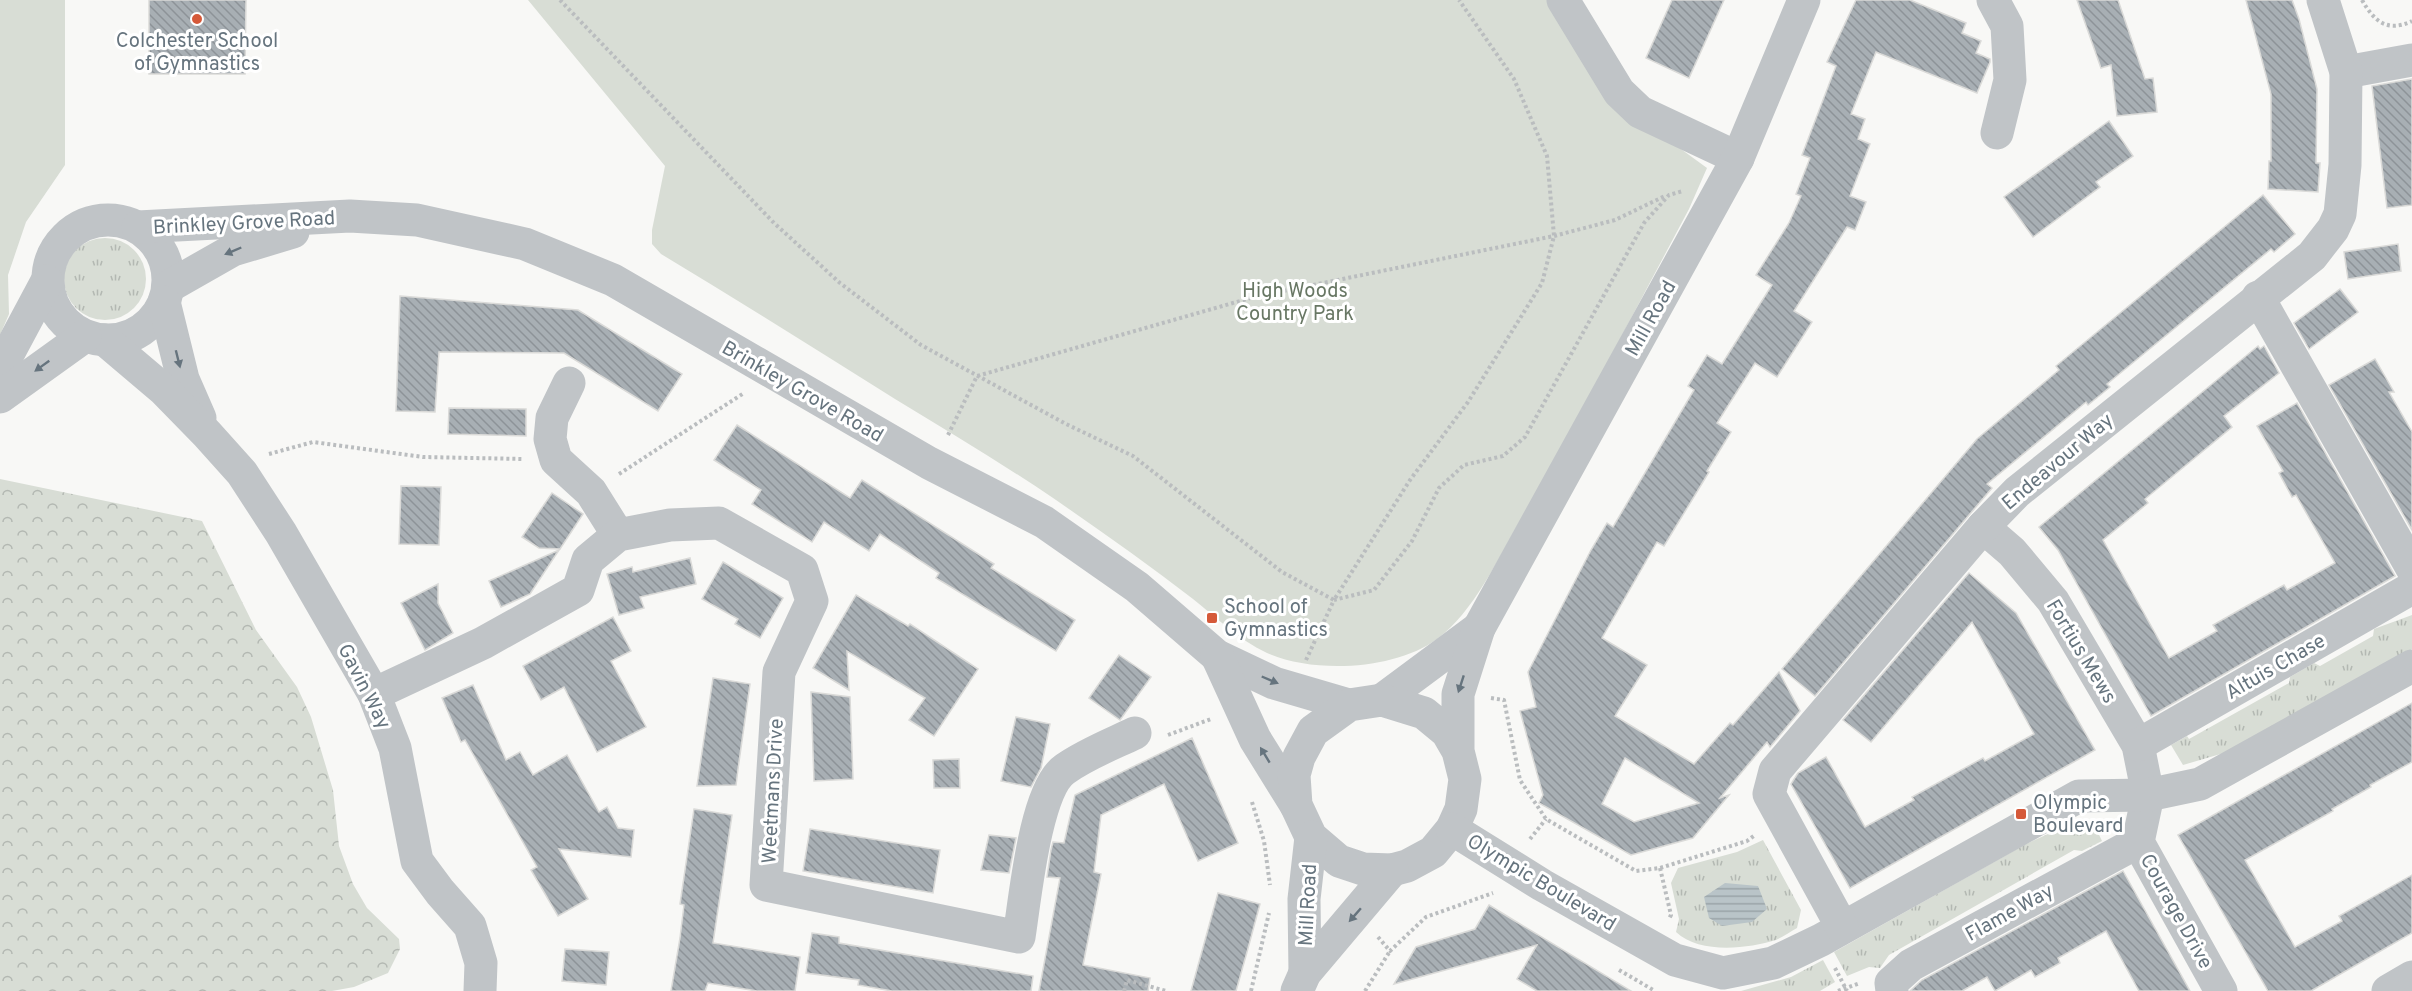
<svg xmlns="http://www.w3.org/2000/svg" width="2412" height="991" font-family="Overpass,sans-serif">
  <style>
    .grass { fill: url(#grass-tufts) }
    .forest { fill: url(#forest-crowns) }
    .park { fill: #d8ddd5 }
    .water { fill: url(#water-rules) }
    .building { fill: url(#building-back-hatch); stroke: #dadad8; stroke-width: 1.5; fill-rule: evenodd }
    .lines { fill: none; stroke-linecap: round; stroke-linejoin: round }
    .path { stroke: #babdbf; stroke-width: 4; stroke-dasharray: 3 3; stroke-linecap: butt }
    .minor { stroke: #c0c4c7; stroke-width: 33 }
    .oneway { fill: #66747e }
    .poi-dot { fill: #d55939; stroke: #fff; stroke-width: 2 }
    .labels { text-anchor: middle; stroke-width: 6; stroke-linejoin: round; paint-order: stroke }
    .poi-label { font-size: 20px; fill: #66747e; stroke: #fff; text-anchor: start }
    .street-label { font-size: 20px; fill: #66747e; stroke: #fff }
    .park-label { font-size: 20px; fill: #687764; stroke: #fff }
  </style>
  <defs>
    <pattern id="grass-tufts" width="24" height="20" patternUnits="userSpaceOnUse" patternTransform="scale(1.5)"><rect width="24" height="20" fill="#d8ddd5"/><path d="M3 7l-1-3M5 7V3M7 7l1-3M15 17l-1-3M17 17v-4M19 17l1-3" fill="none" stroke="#b3b8b2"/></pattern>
    <pattern id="forest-crowns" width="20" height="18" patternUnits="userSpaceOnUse" patternTransform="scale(1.5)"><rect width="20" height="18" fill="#d8ddd5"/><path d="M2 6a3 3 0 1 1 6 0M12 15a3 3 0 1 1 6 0" fill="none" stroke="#b3b8b2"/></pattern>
    <pattern id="water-rules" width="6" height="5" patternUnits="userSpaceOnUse" patternTransform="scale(1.5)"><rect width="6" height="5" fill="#b9c4c8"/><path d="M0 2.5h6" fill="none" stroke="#9aa4a8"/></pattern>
    <pattern id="building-back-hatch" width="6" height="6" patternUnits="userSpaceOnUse" patternTransform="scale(1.5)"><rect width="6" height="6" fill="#a8afb4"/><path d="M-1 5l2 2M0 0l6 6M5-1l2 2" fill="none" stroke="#8d9398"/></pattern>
  </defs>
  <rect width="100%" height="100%" fill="#f8f8f6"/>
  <g class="grass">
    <circle cx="105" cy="279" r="41"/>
    <polygon points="2412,615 2412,649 2224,753 2183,765 2171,745 2187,736 2189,739 2289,683 2290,677 2314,663 2320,666 2373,636 2374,629"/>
    <polygon points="2092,820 2102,841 2082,851 2074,850 1889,955 1880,968 1869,967 1847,976 1834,952 2026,844 2059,829"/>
    <path d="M 1763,840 L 1801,910 L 1797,928 C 1790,932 1783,937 1776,940 C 1747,949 1699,954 1676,932 L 1679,919 L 1671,883 L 1678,868 L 1737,852 Z"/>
    <polygon points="1823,960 1835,982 1820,991 1741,991 1791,977"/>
  </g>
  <polygon class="forest" points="0,479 202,521 256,630 297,687 311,717 333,790 339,846 353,884 367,908 399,939 400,949 388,973 354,987 332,991 0,991"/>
  <g class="park">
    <polygon points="0,0 65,0 65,165 26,222 8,275 9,314 0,335"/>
    <path d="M 528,0 L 1550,0 L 1630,112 L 1707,168 L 1689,209 C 1634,312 1580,417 1521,519 C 1499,557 1473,613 1437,639 C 1395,670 1314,674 1267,653 C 1239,640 1217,618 1193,599 C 1149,565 1102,532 1056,500 C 1003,464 949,432 895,399 C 817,350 739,301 661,254 L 652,244 L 652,230 L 665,166 Z"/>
  </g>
  <polygon class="water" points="1725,883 1758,886 1767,909 1752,922 1722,926 1709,918 1704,897"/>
  <g class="building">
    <polygon points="149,0 246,0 245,74 149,74"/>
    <polygon points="1672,0 1724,0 1689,78 1646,58"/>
    <path d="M 1856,0 L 1910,0 L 1966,23 L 1962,33 L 1981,41 L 1976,53 L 1990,59 L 1990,62 L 1977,93 L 1876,52 L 1851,114 L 1865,119 L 1858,139 L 1870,144 L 1850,196 L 1866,202 L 1855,230 L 1847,227 L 1794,311 L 1812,322 L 1777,377 L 1755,363 L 1717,423 L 1731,432 L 1707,471 L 1709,472 L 1664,546 L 1657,542 L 1602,638 L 1647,665 L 1615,716 L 1694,764 L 1730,723 L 1733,725 L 1779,672 L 1800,711 L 1770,747 L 1767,742 L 1720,798 L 1729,795 L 1693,838 L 1631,855 L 1539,803 L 1543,795 L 1520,711 L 1536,707 L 1528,672 L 1591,550 L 1607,523 L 1613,527 L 1694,390 L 1688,386 L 1707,355 L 1722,364 L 1772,285 L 1756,275 L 1789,223 L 1801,196 L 1796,194 L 1810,158 L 1802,155 L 1836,66 L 1827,62 ZM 1625,758 L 1699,803 L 1634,822 L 1602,804 Z"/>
    <polygon points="2077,0 2118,0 2145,79 2153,78 2157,112 2117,116 2111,65 2101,68"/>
    <polygon points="2246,0 2292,0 2299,19 2317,89 2316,163 2320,163 2318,192 2268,189 2269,161 2271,161 2271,94"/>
    <polygon points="2412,79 2412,205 2387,208 2372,86"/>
    <polygon points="2109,121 2133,156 2096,182 2100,187 2033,237 2004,197"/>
    <polygon points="2263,195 2295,234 2274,252 2271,249 2107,384 2110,387 2088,405 2086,402 1987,484 1992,488 1815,696 1782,669 1977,439 2059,370 2056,366"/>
    <polygon points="2398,244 2401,271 2348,279 2344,252"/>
    <polygon points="2340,289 2358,312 2309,349 2294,323"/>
    <polygon points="400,296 578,310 682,374 658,411 564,353 439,352 435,412 396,411"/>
    <polygon points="2258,346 2260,349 2264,346 2279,373 2224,416 2232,427 2145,499 2148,503 2103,540 2169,658 2217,631 2213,625 2259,599 2284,585 2287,590 2335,563 2296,495 2292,497 2279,473 2283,471 2257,426 2297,403 2395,576 2151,716 2058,550 2039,527"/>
    <polygon points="2375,359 2394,392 2389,392 2412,432 2412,530 2329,385"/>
    <polygon points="449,408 526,409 526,436 448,434"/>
    <polygon points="737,425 850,498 862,480 994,564 991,568 1075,620 1056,651 936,578 939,573 880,534 869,551 824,522 812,542 752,504 761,490 714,460"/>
    <polygon points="401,486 441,487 439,545 399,544"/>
    <polygon points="552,493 583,514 560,549 539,548 522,537"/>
    <polygon points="559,550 530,594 501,607 489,581"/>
    <polygon points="690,558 696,584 640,597 644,608 619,615 607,574 632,567 633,572"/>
    <polygon points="723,562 783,598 760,638 735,624 738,619 702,599"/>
    <polygon points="1969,573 2016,613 2095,750 1850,888 1791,784 1798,773 1826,757 1865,827 1914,800 1912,797 1983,758 1985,761 2034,734 1972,622 1871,742 1843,720"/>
    <polygon points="438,584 438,603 453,633 425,650 401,603"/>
    <polygon points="856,595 908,626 910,624 978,669 934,736 909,720 925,698 847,651 849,690 813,668"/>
    <polygon points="613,617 631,651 611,661 646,727 597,752 564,687 541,700 523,666"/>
    <polygon points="1119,655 1151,677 1120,720 1089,698"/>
    <polygon points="713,678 750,684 738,769 736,785 697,786"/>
    <polygon points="473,685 506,760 520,752 533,775 567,755 599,812 607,807 618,828 634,830 631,857 559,849 588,899 558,916 531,870 537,867 465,740 461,742 442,698"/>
    <polygon points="811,692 850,697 853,779 814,781"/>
    <polygon points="2412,703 2412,762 2370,785 2371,787 2332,809 2333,811 2245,860 2295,947 2342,921 2339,916 2412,875 2412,933 2311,991 2268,991 2178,835"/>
    <polygon points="1016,717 1050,724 1041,768 1031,787 1001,781"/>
    <polygon points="1192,738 1238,843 1198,861 1164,784 1101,815 1094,872 1101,874 1083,965 1150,978 1148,991 1039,991 1060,878 1047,877 1051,850 1053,842 1064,843 1075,795"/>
    <polygon points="959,759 960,788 934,788 933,760"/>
    <polygon points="694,809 732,815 713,943 800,957 795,991 757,991 708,983 705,991 671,991 680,938 684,905 680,904"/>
    <polygon points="810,829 940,850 933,893 803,871"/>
    <polygon points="989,835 1016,838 1009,873 981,870"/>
    <polygon points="2123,871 2190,991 2139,991 2106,931 2058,958 2060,963 2035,977 2031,970 1995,991 1987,977 1962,991 1910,991 1922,980"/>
    <polygon points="1218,893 1260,904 1247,952 1236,991 1191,991"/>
    <polygon points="1489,905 1515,921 1631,991 1537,991 1517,979 1537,945 1394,984 1416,947 1475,929"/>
    <polygon points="812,933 839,937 839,943 1033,976 1031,991 892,991 858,985 859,980 806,973"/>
    <polygon points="565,949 609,952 606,985 562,981"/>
  </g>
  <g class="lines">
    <g class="path">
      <polyline points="560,0 774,223 840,283 921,345 1066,424 1133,456 1282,572 1334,600 1410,480 1468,402 1542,283 1554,236 1547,156 1514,79 1459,0"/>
      <path d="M 2362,0 C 2374,21 2387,33 2412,21"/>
      <polyline points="948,435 977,376 1254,297 1554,236 1615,220 1665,196"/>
      <polyline points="269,454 313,442 423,457 523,459"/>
      <polyline points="619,474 744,393"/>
      <polyline points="1306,660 1334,600 1374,590 1412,541 1439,488 1464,465 1503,456 1525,437 1644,223 1669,195 1683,191"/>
      <polyline points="1491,698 1504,700 1520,780 1546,819 1636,871 1660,868 1747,841 1755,835"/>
      <polyline points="1168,735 1211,719"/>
      <polyline points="1252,802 1264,841 1270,885"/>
      <polyline points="1530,839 1546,819"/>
      <polyline points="1660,868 1671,915 1669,919"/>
      <polyline points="1378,937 1390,951 1426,917 1493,893"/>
      <polyline points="1835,968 1847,991"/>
      <polyline points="1619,970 1655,991"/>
      <polyline points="1124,991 1127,980 1166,991"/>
      <polyline points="1251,991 1269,913"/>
      <polyline points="1365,991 1390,951"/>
      <polyline points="1838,991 1860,983"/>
    </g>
    <g class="minor">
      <polyline points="1563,0 1619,92 1640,112 1738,158"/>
      <polyline points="1993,0 2007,26 2010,80 1997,133"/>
      <polyline points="2346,72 2412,60"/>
      <circle cx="108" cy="280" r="60"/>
      <polyline points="138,227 350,216 417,220 525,244 613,280 929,463 1044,522 1137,587 1217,656 1274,683 1349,705"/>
      <polyline points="168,287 233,250 293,232"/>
      <polyline points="2258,297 2412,568"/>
      <polyline points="164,302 183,379 200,418"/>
      <polyline points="105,340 164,390 207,434 242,473 281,533 374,694 395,748 417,861 440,892 470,926 481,963 480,991"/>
      <polyline points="0,369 47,281"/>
      <polyline points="569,383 552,418 550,439 556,460 591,492 618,535"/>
      <polyline points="0,397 85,336"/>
      <polyline points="1983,527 2012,552 2053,601 2138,745 2148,795 2138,842 2221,991"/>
      <polyline points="1217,656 1255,739 1296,805"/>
      <path d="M 374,694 L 483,643 L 578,590 L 588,560 L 618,535 L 670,525 L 719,523 L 802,570 L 812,601 L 779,672 L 766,885 L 1019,937 C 1025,900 1035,789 1065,769 C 1086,754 1112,744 1135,733"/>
      <polyline points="1382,700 1479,628"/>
      <polyline points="2138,745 2412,588"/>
      <polyline points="1458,751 1447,732 1424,713 1382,700 1349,705 1313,731 1299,757 1294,775 1296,805 1311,837 1339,861 1363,869 1392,870 1407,866 1433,852 1452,829 1461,809 1465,779 1458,751 1458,694 1479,628 1738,158 1804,0"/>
      <polyline points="1452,829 1542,885 1675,960 1723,973 1773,963 1821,940 2079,796 2148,795 2200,784 2412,666"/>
      <polyline points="1842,927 1769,794 1775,771 1983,527 2017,492 2312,256 2333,229 2340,214 2345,165 2346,72 2323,0"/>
      <polyline points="1305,973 1304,899 1311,837"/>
      <polyline points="1297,991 1305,973 1392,870"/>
      <polyline points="1892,991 1891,983 1911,965 2138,842"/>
      <polyline points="2388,991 2412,977"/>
    </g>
  </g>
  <defs><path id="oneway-solid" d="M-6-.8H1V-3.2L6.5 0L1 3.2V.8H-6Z" transform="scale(1.5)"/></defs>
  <g class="oneway">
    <use href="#oneway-solid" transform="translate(233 251) rotate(157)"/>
    <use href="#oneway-solid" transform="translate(178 359) rotate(76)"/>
    <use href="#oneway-solid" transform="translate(42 366) rotate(144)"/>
    <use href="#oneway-solid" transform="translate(1270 680) rotate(23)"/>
    <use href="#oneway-solid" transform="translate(1461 684) rotate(108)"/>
    <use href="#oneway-solid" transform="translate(1265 755) rotate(-121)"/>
    <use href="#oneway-solid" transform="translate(1355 915) rotate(131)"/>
  </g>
  <g class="poi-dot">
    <circle cx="197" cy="19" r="6"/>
    <rect x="1206" y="612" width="12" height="12" rx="3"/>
    <rect x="2015" y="808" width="12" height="12" rx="3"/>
  </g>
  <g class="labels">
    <g class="poi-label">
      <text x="197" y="47" text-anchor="middle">Colchester School<tspan x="197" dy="23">of Gymnastics</tspan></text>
      <text x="1224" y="613">School of<tspan x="1224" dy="23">Gymnastics</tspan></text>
      <text x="2033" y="809">Olympic<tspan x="2033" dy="23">Boulevard</tspan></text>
    </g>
    <g class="street-label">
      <text transform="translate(244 222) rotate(-3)" y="7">Brinkley Grove Road</text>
      <text transform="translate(1650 318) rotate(-61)" y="7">Mill Road</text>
      <text transform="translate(803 391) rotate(30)" y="7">Brinkley Grove Road</text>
      <text transform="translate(2057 461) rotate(-40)" y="7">Endeavour Way</text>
      <text transform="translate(2082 651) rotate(59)" y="7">Fortius Mews</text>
      <text transform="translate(2275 666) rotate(-30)" y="7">Altuis Chase</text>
      <text transform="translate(365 686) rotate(63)" y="7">Gavin Way</text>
      <text transform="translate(772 791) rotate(-87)" y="7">Weetmans Drive</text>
      <text transform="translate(1542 882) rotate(31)" y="7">Olympic Boulevard</text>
      <text transform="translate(1307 905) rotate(-87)" y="7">Mill Road</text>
      <text transform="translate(2177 911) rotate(61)" y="7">Courage Drive</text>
      <text transform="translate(2009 912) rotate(-29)" y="7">Flame Way</text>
    </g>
    <g class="park-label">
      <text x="1295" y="297">High Woods<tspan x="1295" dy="23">Country Park</tspan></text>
    </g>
  </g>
</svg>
